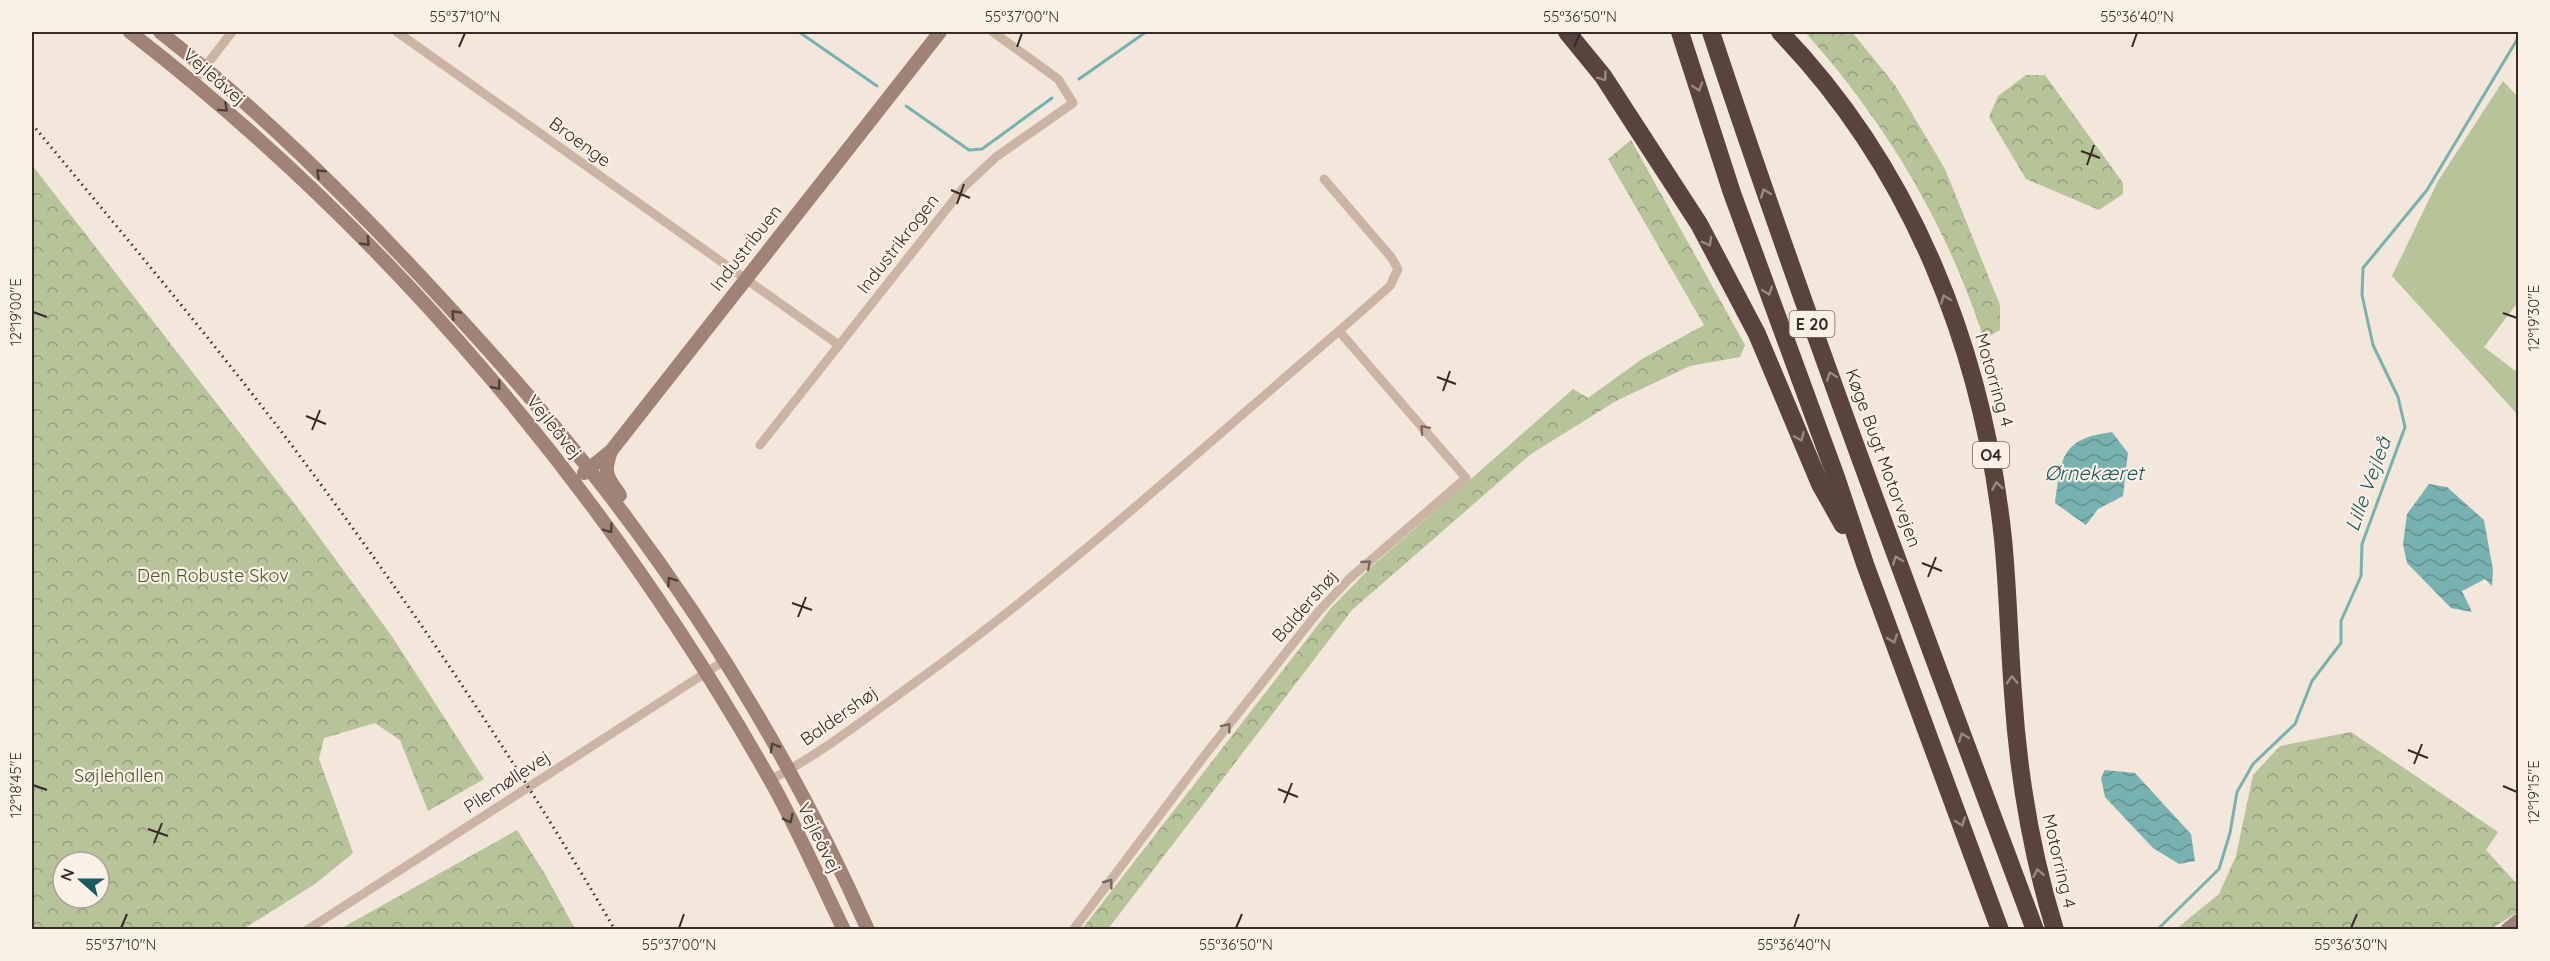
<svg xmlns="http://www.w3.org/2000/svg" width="2550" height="961" font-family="Quicksand,sans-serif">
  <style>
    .grass { fill: #b7c399 }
    .forest { fill: url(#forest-crowns); fill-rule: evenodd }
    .water { fill: url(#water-waves) }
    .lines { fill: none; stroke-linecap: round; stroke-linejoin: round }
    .stream { stroke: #77b2b1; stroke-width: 3 }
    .street { stroke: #ccb4a5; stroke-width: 9 }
    .secondary { stroke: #a08376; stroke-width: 14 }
    .highway { stroke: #59443d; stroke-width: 18 }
    .rail { stroke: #372b27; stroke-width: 3; stroke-dasharray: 1.5 4.5; stroke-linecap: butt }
    .oneway { stroke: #998981 }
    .oneway2 { stroke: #51413b }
    .oneway3 { stroke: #7a6960 }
    .ticks { fill: none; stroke: #372b27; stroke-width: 2 }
    .labels { text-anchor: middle; stroke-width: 4.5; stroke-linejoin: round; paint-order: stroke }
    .shield { fill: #faf0e6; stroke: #726660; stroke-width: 1.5 }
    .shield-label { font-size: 16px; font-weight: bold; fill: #372b27 }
    .street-label { font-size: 18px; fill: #372b27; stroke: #faf0e6 }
    .park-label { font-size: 18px; fill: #495729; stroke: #faf0e6 }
    .water-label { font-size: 20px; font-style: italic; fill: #1a5b5b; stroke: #faf0e6 }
    .neatline { fill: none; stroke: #372b27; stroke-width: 2 }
    .ticks-label { font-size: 15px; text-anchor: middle; fill: #372b27 }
  </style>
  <defs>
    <pattern id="forest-crowns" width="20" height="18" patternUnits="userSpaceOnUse" patternTransform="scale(1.5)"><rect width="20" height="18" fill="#b7c399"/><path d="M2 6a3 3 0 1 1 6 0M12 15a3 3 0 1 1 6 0" fill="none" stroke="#969f7d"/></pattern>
    <pattern id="water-waves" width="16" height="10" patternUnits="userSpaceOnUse" patternTransform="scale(1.5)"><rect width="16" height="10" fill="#77b2b1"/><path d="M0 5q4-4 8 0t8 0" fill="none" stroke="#629190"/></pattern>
  </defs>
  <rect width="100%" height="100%" fill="#f3e6da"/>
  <polygon class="grass" points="2503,81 2518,97 2518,302 2484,347 2518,373 2518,415 2392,276 2438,181"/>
  <g class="forest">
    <path d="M 1805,32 L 1852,32 L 1895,85 L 1945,169 L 2000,305 L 2000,330 L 1984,339 C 1946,223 1886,123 1805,32 Z"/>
    <polygon points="2026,75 2045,75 2123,183 2123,194 2099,210 2026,179 1989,117 1998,96"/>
    <polygon points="1631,140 1745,345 1740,357 1690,366 1616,401 1531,454 1352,610 1108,929 1082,929 1331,608 1370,568 1573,389 1588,398 1642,359 1704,325 1608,159"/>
    <path d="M 32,165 L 297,507 L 391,635 L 484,779 L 428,811 L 400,740 L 375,723 L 324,738 L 319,759 L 353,853 L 315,884 L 243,929 L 32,929 ZM 63,862 L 99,862 L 99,898 L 63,898 Z"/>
    <polygon points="2351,732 2498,832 2486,850 2518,885 2518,912 2491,929 2176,929 2219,894 2236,856 2253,775 2280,746"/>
    <polygon points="517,830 545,874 575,929 340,929"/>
  </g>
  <g class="water">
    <path d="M 2112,432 L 2128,453 L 2123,496 L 2098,509 L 2086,525 L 2055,503 C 2062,456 2061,439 2112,432 Z"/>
    <polygon points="2429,484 2447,487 2484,520 2493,570 2492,586 2485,579 2462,591 2472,612 2451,608 2407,563 2403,544 2407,514"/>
    <polygon points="2105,770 2135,773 2191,834 2195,861 2179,864 2153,848 2105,797 2101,778"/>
  </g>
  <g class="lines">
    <g class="stream">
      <polyline points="799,32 877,86"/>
      <polyline points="1079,79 1146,32"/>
      <polyline points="906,106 969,150 982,149 1052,98"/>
      <polyline points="2157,930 2219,869 2230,833 2237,792 2253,764 2295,724 2312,681 2341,643 2341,621 2361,576 2362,544 2405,427 2398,397 2373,345 2362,295 2363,268 2427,190 2518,38"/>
    </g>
    <g class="street">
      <polyline points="397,32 839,345"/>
      <polyline points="194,81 232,32"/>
      <polyline points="1324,179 1391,257 1398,269 1390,286 1339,331"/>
      <polyline points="760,445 964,187 996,157 1073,103 1058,79 993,32"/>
      <path d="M 770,780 C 821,754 867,717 913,684 C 1062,576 1199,451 1339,331 L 1466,478 L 1349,579 L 1318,612 L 1205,755 L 1073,930"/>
      <polyline points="307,930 724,661"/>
    </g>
    <g class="secondary">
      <path d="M 130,32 C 391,234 607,492 769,778 C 797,827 819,879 844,930"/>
      <path d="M 160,32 C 260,110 351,201 437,294 C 490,351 542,409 589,469 C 700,609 795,766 868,930"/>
      <path d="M 611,451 C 603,473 607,477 620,495"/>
      <polyline points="584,473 611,451 940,32"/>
      <polyline points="2507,930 2518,921"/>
    </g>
    <g class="highway">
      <polyline points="1567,32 1603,76 1699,224 1757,334 1820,484 1843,525"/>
      <polyline points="1680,32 1732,193 1836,477 1865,564 2000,930"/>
      <path d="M 1711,32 C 1811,334 1924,631 2035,930"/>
      <path d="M 1780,32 C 1913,170 1983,350 2003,539 C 2008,590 2009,641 2013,693 C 2018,773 2031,852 2055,930"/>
    </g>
    <path class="rail" d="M 32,124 C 117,227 203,329 284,435 C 403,593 515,758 615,930"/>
  </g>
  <defs><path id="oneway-chevron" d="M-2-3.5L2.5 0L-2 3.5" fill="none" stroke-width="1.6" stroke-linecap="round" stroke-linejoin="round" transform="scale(1.5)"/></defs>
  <g class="oneway">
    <use href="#oneway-chevron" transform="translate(1603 77) rotate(54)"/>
    <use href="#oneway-chevron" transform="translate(1698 87) rotate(72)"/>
    <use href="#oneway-chevron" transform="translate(1765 193) rotate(-110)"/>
    <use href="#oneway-chevron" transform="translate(1708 242) rotate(62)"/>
    <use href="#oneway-chevron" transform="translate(1768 291) rotate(70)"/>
    <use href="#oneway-chevron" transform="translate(1945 299) rotate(-111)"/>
    <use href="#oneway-chevron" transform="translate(1831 376) rotate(-110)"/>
    <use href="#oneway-chevron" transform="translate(1800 437) rotate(67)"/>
    <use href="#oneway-chevron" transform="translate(1997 486) rotate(-99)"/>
    <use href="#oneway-chevron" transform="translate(1897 560) rotate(-110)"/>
    <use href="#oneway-chevron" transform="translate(1893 639) rotate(70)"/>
    <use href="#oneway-chevron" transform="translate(2012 680) rotate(-93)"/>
    <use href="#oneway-chevron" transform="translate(1963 737) rotate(-111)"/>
    <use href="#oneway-chevron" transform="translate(1961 822) rotate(70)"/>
    <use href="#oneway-chevron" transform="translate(2038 873) rotate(-102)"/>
  </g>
  <g class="oneway2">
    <use href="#oneway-chevron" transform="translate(224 108) rotate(42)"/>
    <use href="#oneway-chevron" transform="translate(320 173) rotate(-137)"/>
    <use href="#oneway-chevron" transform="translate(366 242) rotate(46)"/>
    <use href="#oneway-chevron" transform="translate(455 314) rotate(-133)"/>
    <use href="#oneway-chevron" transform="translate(497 386) rotate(51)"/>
    <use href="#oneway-chevron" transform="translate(609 529) rotate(54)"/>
    <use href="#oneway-chevron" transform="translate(671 581) rotate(-124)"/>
    <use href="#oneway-chevron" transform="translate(774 747) rotate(-120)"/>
    <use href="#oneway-chevron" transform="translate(789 819) rotate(64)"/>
  </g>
  <g class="oneway3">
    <use href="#oneway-chevron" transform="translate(1424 429) rotate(-131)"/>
    <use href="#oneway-chevron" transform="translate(1367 564) rotate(-41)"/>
    <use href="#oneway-chevron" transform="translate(1227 727) rotate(-52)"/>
    <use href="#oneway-chevron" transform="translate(1109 883) rotate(-53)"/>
  </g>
  <path class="ticks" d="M 459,47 L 465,33M 1017,47 L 1022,33M 1574,47 L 1580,33M 2132,47 L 2137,33M 2081,151 L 2100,158M 2087,165 L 2094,145M 951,190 L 970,198M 957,204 L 964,184M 33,312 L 47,317M 2503,313 L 2517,318M 1437,377 L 1456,384M 1443,391 L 1450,371M 306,416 L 326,424M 312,430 L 320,410M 1922,563 L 1942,571M 1928,577 L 1936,557M 792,603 L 812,610M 798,617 L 806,597M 2408,750 L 2428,758M 2414,764 L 2422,744M 33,785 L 47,790M 2503,786 L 2517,792M 1278,789 L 1298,797M 1284,803 L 1292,783M 148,829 L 168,836M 154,843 L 162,823M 121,928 L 127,914M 679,928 L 684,914M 1236,928 L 1242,914M 1794,928 L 1799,914M 2351,928 L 2357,914"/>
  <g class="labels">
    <g class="shield">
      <rect x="1789.5" y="311" width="45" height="26" rx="4.5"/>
      <rect x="1973" y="442" width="36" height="26" rx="4.5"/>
    </g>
    <g class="shield-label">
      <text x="1812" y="330">E 20</text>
      <text x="1991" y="461">O4</text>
    </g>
    <g class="street-label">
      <text transform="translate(214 77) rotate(41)" y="6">Vejleåvej</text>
      <text transform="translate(580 142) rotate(36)" y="6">Broenge</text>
      <text transform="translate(898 244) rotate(-52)" y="6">Industrikrogen</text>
      <text transform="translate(746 248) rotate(-52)" y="6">Industribuen</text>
      <text transform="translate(1994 380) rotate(74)" y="6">Motorring 4</text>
      <text transform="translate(554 427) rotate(51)" y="6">Vejleåvej</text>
      <text transform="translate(1883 458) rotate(70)" y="6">Køge Bugt Motorvejen</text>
      <text transform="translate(1305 606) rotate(-49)" y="6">Baldershøj</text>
      <text transform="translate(839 716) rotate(-35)" y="6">Baldershøj</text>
      <text transform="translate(507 782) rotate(-33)" y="6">Pilemøllevej</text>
      <text transform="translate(819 838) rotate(64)" y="6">Vejleåvej</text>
      <text transform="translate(2059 861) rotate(77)" y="6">Motorring 4</text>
    </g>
    <g class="park-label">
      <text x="213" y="582">Den Robuste Skov</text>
      <text x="119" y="782">Søjlehallen</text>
    </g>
    <g class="water-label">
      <text x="2094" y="480">Ørnekæret</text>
      <text transform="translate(2368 484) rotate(-70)" y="7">Lille Vejleå</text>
    </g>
  </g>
  <rect width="2550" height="961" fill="none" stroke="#faf0e6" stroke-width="66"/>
  <g transform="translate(81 880) rotate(291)"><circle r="28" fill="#faf0e6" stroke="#aca19a" stroke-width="1.5"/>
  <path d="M0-4.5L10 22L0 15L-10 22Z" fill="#1a5b5b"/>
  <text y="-9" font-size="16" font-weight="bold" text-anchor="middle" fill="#372b27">N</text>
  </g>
  <rect x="33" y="33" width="2484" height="895" class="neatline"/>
  <g class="ticks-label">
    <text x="465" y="22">55°37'10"N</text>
    <text x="1022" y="22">55°37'00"N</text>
    <text x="1580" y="22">55°36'50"N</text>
    <text x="2137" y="22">55°36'40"N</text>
    <text transform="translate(16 312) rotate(-90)" y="5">12°19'00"E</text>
    <text transform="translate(2534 318) rotate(-90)" y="5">12°19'30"E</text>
    <text transform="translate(16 785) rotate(-90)" y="5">12°18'45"E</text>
    <text transform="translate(2534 792) rotate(-90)" y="5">12°19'15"E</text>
    <text x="121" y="950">55°37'10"N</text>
    <text x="679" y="950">55°37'00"N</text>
    <text x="1236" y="950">55°36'50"N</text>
    <text x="1794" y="950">55°36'40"N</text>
    <text x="2351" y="950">55°36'30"N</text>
  </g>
</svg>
